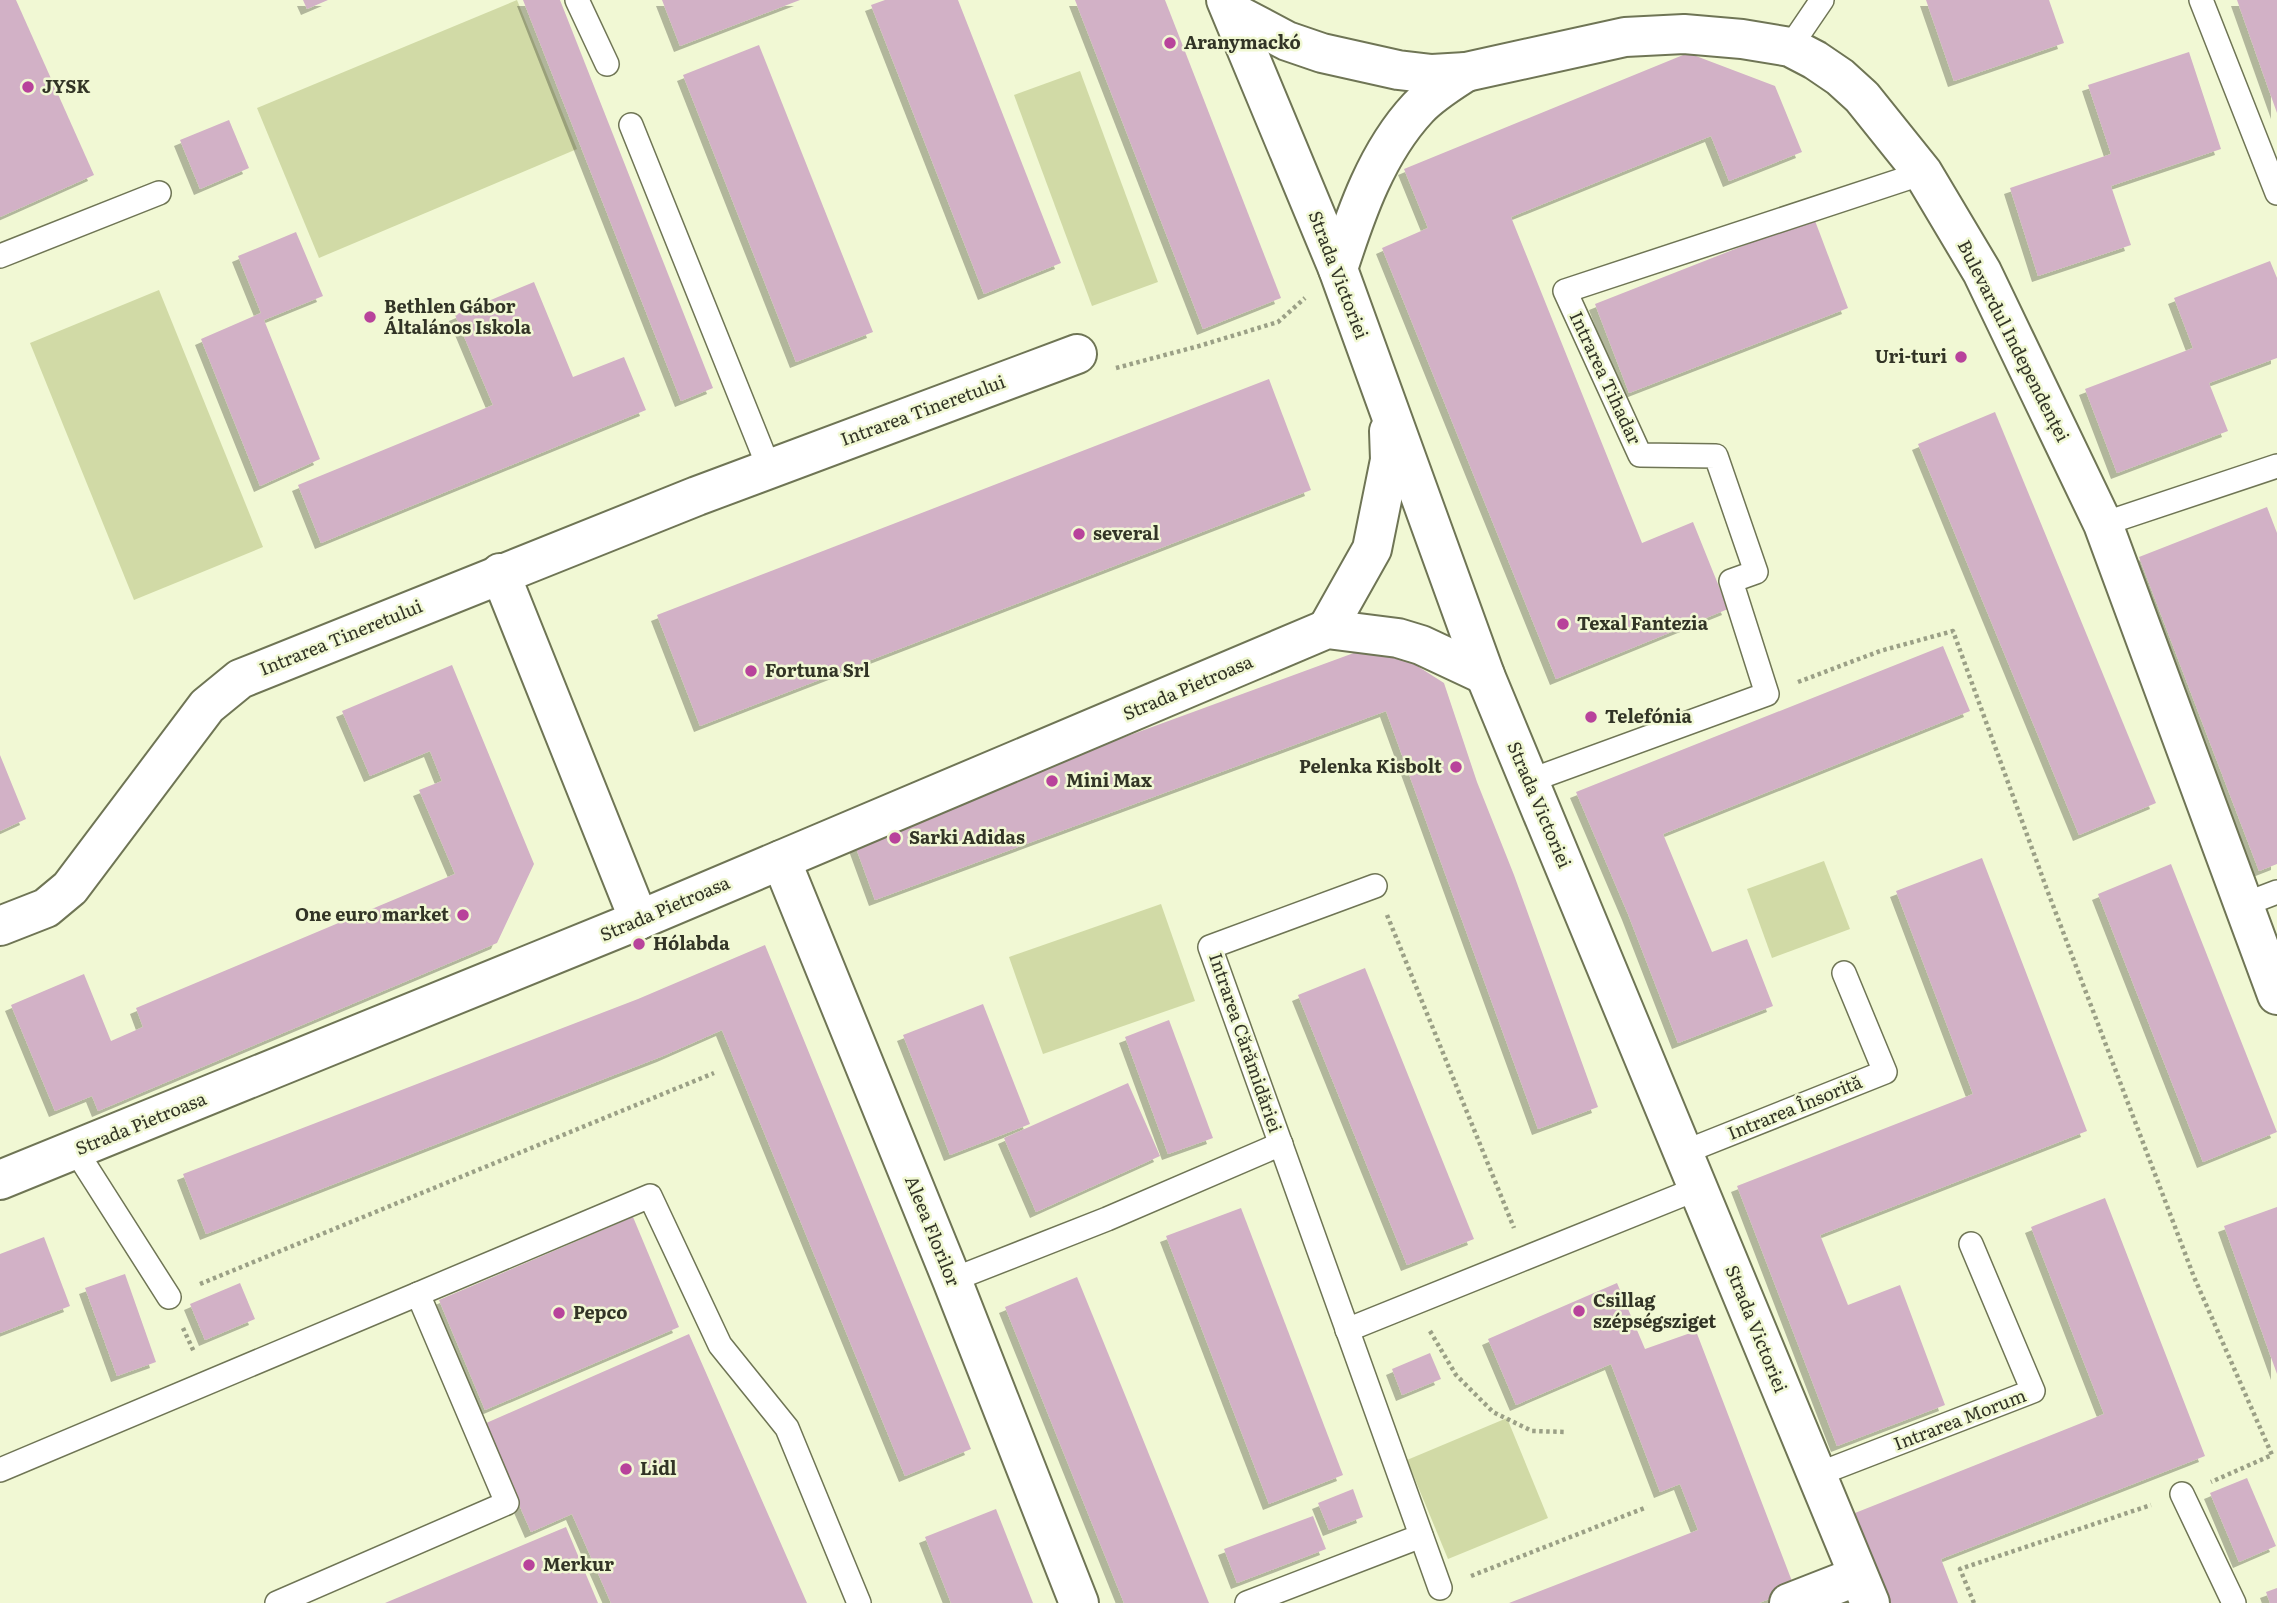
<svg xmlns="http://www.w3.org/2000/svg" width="2277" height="1603" font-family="Literata,serif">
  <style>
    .green { fill: #d1daa6 }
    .building { fill: #d2b1c6; filter: url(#shadow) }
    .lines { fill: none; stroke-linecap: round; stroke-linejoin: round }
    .service-casing { stroke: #6f7555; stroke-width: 26 }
    .minor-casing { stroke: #6f7555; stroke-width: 42 }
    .path { stroke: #9ba086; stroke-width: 4.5; stroke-dasharray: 3.5 3.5; stroke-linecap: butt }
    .service { stroke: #fff; stroke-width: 23 }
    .minor { stroke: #fff; stroke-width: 38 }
    .poi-dot { fill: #b8439b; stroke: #f1f8d4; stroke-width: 2.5 }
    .labels { text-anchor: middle; stroke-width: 5; stroke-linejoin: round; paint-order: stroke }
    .poi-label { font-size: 18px; font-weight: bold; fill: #323426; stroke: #f1f8d4; text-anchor: start }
    .street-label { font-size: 18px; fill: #323426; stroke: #f1f8d4 }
  </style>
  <defs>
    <filter id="shadow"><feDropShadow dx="-6" dy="6" stdDeviation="0" flood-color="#0004"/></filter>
  </defs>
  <rect width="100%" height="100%" fill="#f1f8d4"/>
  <g class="green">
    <polygon points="517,0 577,149 319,258 257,108"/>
    <polygon points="1080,71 1158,282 1092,306 1014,95"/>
    <polygon points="159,290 263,547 134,600 30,343"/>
    <polygon points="1824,861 1850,929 1772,958 1747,889"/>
    <polygon points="1161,904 1195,1001 1043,1054 1009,957"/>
    <polygon points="1507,1418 1548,1518 1448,1559 1407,1460"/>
  </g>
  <g class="building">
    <polygon points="0,0 16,0 94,175 0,217"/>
    <polygon points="303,0 328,0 307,9"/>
    <polygon points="523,0 560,0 713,388 681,401"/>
    <polygon points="662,0 800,0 680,46"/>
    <polygon points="885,0 958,0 1061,263 984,294 871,5"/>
    <polygon points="1075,0 1165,0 1281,298 1203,329"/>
    <polygon points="1926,0 2049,0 2064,43 1954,81"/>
    <polygon points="2237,0 2277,0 2277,113"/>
    <polygon points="759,45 873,332 796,362 683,75"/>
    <polygon points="2189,52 2221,149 2111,186 2131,245 2038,276 2010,188 2111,154 2088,85"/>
    <polygon points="1688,53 1775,86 1802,152 1729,181 1711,136 1511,217 1642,543 1693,522 1728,609 1556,679 1382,248 1428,228 1404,169"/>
    <polygon points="229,120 249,168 200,189 180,140"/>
    <polygon points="1814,218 1848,308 1629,393 1595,304"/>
    <polygon points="296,232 323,296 264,320 320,459 260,486 201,339 261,313 238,256"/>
    <polygon points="2270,261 2277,278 2277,358 2209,383 2228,431 2117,473 2085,389 2193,348 2174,298"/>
    <polygon points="534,282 573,377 624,357 646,410 321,543 298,485 493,405 455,315"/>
    <polygon points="1269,379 1311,490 700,726 657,615"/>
    <polygon points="1995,412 2156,803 2079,835 1918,444"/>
    <polygon points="2267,507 2277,533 2277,864 2259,871 2139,557"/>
    <polygon points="1381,643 1444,683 1477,782 1514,875 1598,1107 1538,1129 1386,711 875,900 852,837"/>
    <polygon points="1943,646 1970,711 1663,834 1712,952 1747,939 1773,1006 1678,1043 1628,914 1576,792"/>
    <polygon points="452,665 534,864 497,943 98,1111 92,1096 55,1111 11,1005 84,974 111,1041 143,1027 136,1008 455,874 419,790 442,781 430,751 370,776 342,711"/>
    <polygon points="0,755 26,819 0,831"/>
    <polygon points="1982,858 2087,1131 1820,1235 1848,1305 1900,1285 1945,1405 1837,1446 1737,1186 1973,1094 1896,891"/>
    <polygon points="2171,864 2277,1132 2203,1162 2098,894"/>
    <polygon points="765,945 971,1449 905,1476 722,1030 663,1056 206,1234 183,1174 638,999"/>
    <polygon points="1365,968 1474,1239 1407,1265 1298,995"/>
    <polygon points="983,1004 1030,1124 950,1155 903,1035"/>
    <polygon points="1169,1020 1213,1138 1168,1154 1125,1037"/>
    <polygon points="1128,1083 1160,1156 1036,1212 1004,1138"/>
    <polygon points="2105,1198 2205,1456 1941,1559 1958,1603 1890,1603 1855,1513 2104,1414 2031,1227"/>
    <polygon points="2277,1207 2277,1374 2224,1226"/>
    <polygon points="1241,1208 1343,1475 1269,1504 1166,1236"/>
    <polygon points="633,1217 679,1327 485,1410 439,1300"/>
    <polygon points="44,1237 70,1306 0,1333 0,1254"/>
    <polygon points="125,1274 156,1362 117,1376 85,1288"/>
    <polygon points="1077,1277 1123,1390 1209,1603 1124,1603 1005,1307"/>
    <polygon points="240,1283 255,1319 205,1340 190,1304"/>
    <polygon points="1617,1283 1645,1349 1696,1331 1795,1589 1759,1603 1509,1603 1698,1530 1680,1484 1660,1492 1611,1364 1516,1405 1488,1339"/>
    <polygon points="689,1334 807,1603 611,1603 572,1514 531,1532 484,1424"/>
    <polygon points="1430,1353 1441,1379 1402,1395 1392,1369"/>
    <polygon points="2247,1478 2276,1546 2239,1562 2210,1493"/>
    <polygon points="1353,1489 1363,1517 1329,1530 1318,1503"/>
    <polygon points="996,1509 1033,1603 951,1603 925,1537"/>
    <polygon points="1313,1516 1326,1549 1237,1583 1224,1549"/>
    <polygon points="566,1527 598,1603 385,1603"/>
    <polygon points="2277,1588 2277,1603 2270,1603 2266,1592"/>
  </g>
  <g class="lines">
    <defs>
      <g id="service">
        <polyline points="577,0 607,64"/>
        <polyline points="2201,0 2277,193"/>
        <polyline points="1790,47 1822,0"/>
        <polyline points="631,125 769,468"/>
        <polyline points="0,256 159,193"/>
        <polyline points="2103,524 2277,466"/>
        <polyline points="1529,781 1767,694 1731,581 1756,572 1716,456 1640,455 1565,291 1923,173"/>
        <polyline points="1375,886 1210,947 1440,1588"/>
        <polyline points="2243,905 2277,892"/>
        <polyline points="76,1151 169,1297"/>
        <polyline points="1682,1153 1885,1072 1844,973"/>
        <polyline points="952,1280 1107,1219 1281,1144"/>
        <polyline points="418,1294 650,1196 720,1345 787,1428 859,1603"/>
        <polyline points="1347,1330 1699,1188"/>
        <polyline points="0,1470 418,1294 507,1503 277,1603"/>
        <polyline points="1816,1475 2033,1391 1971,1244"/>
        <polyline points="2182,1494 2234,1603"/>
        <polyline points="1247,1603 1421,1536"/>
      </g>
      <g id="minor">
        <polyline points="1226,0 1338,269 1485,675 1870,1603"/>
        <polyline points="1232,12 1287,41 1322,53 1398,70 1432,74 1466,72 1625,37 1684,34 1742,39 1790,47 1815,60 1840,77 1862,97 1923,173 1982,272 2103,524 2277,995"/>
        <path d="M 1338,269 C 1356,213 1377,152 1418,108 C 1431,94 1449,83 1466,72"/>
        <polyline points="500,573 639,920"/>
        <polyline points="1327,629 1372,549 1390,460 1389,431"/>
        <polyline points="781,860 952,1280 1079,1603"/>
        <polyline points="0,926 46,908 70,888 207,706 240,679 697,496 1077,354"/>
        <polyline points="0,1180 639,920 1327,629 1398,638 1421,645 1485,675"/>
        <polyline points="1789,1603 1858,1576"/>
      </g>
    </defs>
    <use href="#service" class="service-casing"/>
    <use href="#minor" class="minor-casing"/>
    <g class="path">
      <polyline points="1116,368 1199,346 1278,322 1305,298"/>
      <polyline points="1798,682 1880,651 1953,631 2046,887 2194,1277 2272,1455 2211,1482"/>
      <polyline points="1387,915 1514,1228"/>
      <polyline points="200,1284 714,1073"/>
      <polyline points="183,1328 194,1352"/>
      <polyline points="1430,1331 1456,1375 1493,1412 1532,1431 1567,1432"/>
      <polyline points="1471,1576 1647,1507"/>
      <polyline points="1974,1603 1960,1569 2151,1505"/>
    </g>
    <use href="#service" class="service"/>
    <use href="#minor" class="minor"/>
  </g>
  <g class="poi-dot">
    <circle cx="1170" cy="43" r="7"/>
    <circle cx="28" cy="87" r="7"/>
    <circle cx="370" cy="317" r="7"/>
    <circle cx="1961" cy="357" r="7"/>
    <circle cx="1079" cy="534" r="7"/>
    <circle cx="1563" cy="624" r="7"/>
    <circle cx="751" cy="671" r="7"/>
    <circle cx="1591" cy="717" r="7"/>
    <circle cx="1456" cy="767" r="7"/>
    <circle cx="1052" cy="781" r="7"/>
    <circle cx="895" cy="838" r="7"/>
    <circle cx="463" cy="915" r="7"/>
    <circle cx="639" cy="944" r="7"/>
    <circle cx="1579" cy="1311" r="7"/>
    <circle cx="559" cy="1313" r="7"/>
    <circle cx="626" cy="1469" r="7"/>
    <circle cx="529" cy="1565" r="7"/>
  </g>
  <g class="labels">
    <g class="poi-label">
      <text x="1184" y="49">Aranymackó</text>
      <text x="42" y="93">JYSK</text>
      <text x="384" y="313">Bethlen Gábor<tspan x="384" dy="21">Általános Iskola</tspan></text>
      <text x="1947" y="363" text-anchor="end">Uri-turi</text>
      <text x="1093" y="540">several</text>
      <text x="1577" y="630">Texal Fantezia</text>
      <text x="765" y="677">Fortuna Srl</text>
      <text x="1605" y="723">Telefónia</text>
      <text x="1442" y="773" text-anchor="end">Pelenka Kisbolt</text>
      <text x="1066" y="787">Mini Max</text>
      <text x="909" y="844">Sarki Adidas</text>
      <text x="449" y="921" text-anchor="end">One euro market</text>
      <text x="653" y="950">Hólabda</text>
      <text x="1593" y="1307">Csillag<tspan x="1593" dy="21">szépségsziget</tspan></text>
      <text x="573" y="1319">Pepco</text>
      <text x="640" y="1475">Lidl</text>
      <text x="543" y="1571">Merkur</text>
    </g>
    <g class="street-label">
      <text transform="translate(1338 275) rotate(69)" y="6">Strada Victoriei</text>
      <text transform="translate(2013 341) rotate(63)" y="6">Bulevardul Independenței</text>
      <text transform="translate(1605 378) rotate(65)" y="6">Intrarea Tihadar</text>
      <text transform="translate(923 411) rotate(-20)" y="6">Intrarea Tineretului</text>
      <text transform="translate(341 638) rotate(-22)" y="6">Intrarea Tineretului</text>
      <text transform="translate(1188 688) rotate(-23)" y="6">Strada Pietroasa</text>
      <text transform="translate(1539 805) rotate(67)" y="6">Strada Victoriei</text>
      <text transform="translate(665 909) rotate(-23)" y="6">Strada Pietroasa</text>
      <text transform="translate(1245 1043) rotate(71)" y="6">Intrarea Cărămidăriei</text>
      <text transform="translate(1795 1108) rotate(-22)" y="6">Intrarea Însorită</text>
      <text transform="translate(141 1124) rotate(-22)" y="6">Strada Pietroasa</text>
      <text transform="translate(932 1231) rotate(68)" y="6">Aleea Florilor</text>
      <text transform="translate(1756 1329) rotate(68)" y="6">Strada Victoriei</text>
      <text transform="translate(1960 1420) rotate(-21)" y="6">Intrarea Morum</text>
    </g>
  </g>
</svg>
